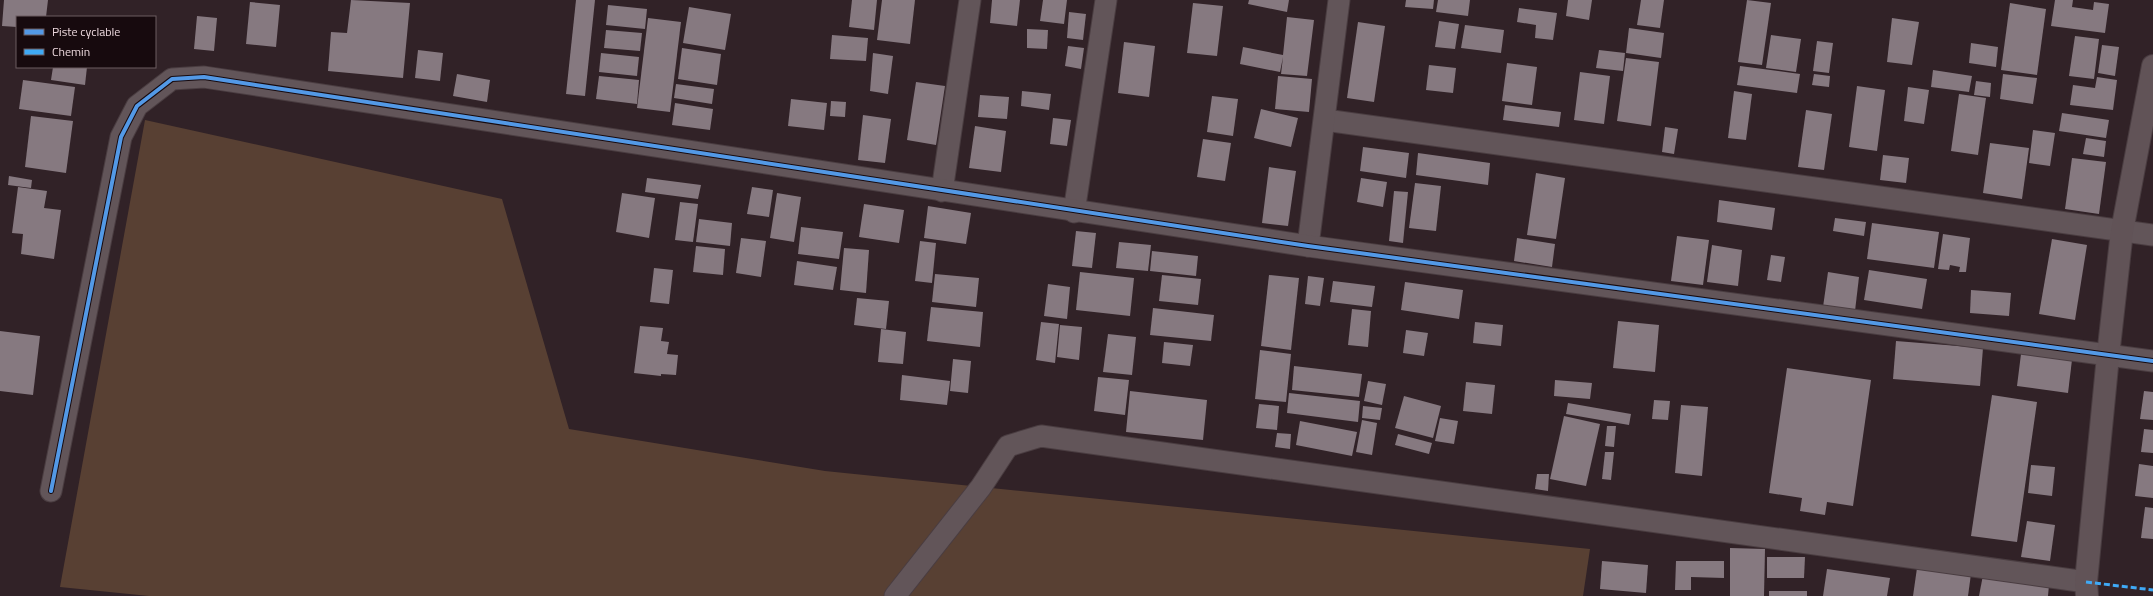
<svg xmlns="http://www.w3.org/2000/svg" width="2153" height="596" font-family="'Titillium Web',sans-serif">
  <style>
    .green { fill: #584033 }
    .building { fill: #867980 }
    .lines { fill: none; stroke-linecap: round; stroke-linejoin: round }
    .minor-casing { stroke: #4a3d41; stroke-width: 23 }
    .secondary-casing { stroke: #4a3d41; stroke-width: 24 }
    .minor { stroke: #625559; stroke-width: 21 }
    .secondary { stroke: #615357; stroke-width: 22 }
    .quiet { stroke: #3fa9f5; stroke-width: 3; stroke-dasharray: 6 3; stroke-linecap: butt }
    .cycleway-casing { stroke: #170a0e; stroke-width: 6 }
    .cycleway { stroke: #5399e6; stroke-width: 4 }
  </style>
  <rect width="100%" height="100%" fill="#312227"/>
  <polygon class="green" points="145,120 502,199 569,429 825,471 1590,549 1583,596 149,596 60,587"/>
  <g class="building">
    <polygon points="4,0 48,0 46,17 17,17 17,27 2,26"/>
    <polygon points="351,0 410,3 403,78 328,71 331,32 347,33"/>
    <polygon points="576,0 595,0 585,96 566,94"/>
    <polygon points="852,0 877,0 874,30 849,27"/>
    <polygon points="882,0 915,0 910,44 877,40"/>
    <polygon points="992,0 1020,0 1017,26 990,23"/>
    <polygon points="1043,0 1067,0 1064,24 1040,21"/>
    <polygon points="1249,0 1289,0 1287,12 1248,4"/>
    <polygon points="1406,0 1434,0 1433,9 1405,7"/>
    <polygon points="1438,0 1470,0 1468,16 1436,12"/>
    <polygon points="1568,0 1592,0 1589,20 1566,16"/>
    <polygon points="1641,0 1664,0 1660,28 1637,25"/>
    <polygon points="1747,0 1771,3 1762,65 1738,62"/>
    <polygon points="2055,0 2073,0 2072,7 2093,10 2094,2 2109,4 2105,33 2051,26"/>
    <polygon points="250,2 280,5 276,47 246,44"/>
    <polygon points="1193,3 1223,6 1217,56 1187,53"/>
    <polygon points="2010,3 2046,9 2037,75 2001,70"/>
    <polygon points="608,5 647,9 645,29 606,25"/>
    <polygon points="689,7 731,14 725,50 683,43"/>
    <polygon points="1519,8 1557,13 1553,40 1535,38 1536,25 1517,22"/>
    <polygon points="1069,12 1086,14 1083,40 1067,38"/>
    <polygon points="197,16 217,18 214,51 194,49"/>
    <polygon points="1287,17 1314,20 1307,76 1281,74 1283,57 1280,72 1240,64 1243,47 1283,55"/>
    <polygon points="648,18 681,22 670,112 637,108"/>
    <polygon points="1892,18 1919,22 1912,65 1887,62"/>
    <polygon points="1439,21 1459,24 1455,49 1435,47"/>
    <polygon points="1358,22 1385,26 1374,102 1347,98"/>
    <polygon points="1465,25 1504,30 1501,53 1461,48"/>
    <polygon points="1629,28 1664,33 1661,58 1626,53"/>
    <polygon points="1027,29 1048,30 1047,49 1027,48"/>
    <polygon points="606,30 642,33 640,51 604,48"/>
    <polygon points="832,35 868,38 866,61 830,59"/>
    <polygon points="1771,35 1801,39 1796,72 1766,68"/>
    <polygon points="2075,36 2099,39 2094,79 2069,76"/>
    <polygon points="1817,41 1833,43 1829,73 1813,71"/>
    <polygon points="1124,42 1155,46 1149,97 1118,93"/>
    <polygon points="1971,43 1998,47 1996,67 1969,63"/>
    <polygon points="2102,45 2119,47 2115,76 2098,73"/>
    <polygon points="1068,46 1084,48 1081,69 1065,66"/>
    <polygon points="682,48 721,54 717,85 678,79"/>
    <polygon points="418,50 443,53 440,81 415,78"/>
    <polygon points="1599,50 1625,53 1623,71 1596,68"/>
    <polygon points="601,53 639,57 637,76 599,72"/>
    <polygon points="873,53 893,56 888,94 870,91"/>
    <polygon points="1626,58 1659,62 1651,126 1617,121"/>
    <polygon points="1507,63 1537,67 1532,105 1502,101"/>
    <polygon points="1429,65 1456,68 1453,93 1426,90"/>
    <polygon points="1740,66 1800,74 1797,93 1737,85"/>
    <polygon points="53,67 87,67 85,85 51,80"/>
    <polygon points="1933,70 1972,76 1969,92 1931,87"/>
    <polygon points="1580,72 1610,76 1604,124 1574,120"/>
    <polygon points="457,74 490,80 487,102 453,96"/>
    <polygon points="1814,74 1830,76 1829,87 1812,85"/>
    <polygon points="2003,74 2037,78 2033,104 2000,99"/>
    <polygon points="599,76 639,80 637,104 596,99"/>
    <polygon points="1278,76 1312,79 1309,112 1275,109"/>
    <polygon points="2097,77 2117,80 2113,110 2070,105 2073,85 2095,88"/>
    <polygon points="23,80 75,87 71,116 19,109"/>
    <polygon points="1976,81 1991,83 1990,97 1974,95"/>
    <polygon points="916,82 945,86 936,145 907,140"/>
    <polygon points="676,84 714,89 712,104 674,98"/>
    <polygon points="1857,86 1885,90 1877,151 1849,147"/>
    <polygon points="1908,87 1929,90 1924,124 1904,121"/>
    <polygon points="1022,91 1051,94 1049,110 1021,106"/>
    <polygon points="1734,91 1752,94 1746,140 1728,138"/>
    <polygon points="1959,94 1986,98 1978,155 1951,151"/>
    <polygon points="980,95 1009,97 1007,119 978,117"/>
    <polygon points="1212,96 1238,99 1233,136 1207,132"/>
    <polygon points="791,99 827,103 824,130 788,126"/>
    <polygon points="831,101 846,102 845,117 830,116"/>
    <polygon points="675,103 713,109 710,130 672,125"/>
    <polygon points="1505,105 1561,112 1559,127 1503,120"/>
    <polygon points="1261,109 1298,118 1291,147 1254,138"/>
    <polygon points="1806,110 1832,114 1824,170 1798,167"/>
    <polygon points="2062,113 2109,120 2106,138 2059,131"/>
    <polygon points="863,115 891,119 885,163 858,160"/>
    <polygon points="31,116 73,121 66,173 25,167"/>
    <polygon points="1053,118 1071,120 1067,146 1050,144"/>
    <polygon points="975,126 1006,131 1001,172 969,168"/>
    <polygon points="1665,127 1678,129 1674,154 1662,152"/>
    <polygon points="2033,130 2055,133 2050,166 2029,163"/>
    <polygon points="2086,138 2106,141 2104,157 2083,154"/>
    <polygon points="1203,139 1231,143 1225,181 1197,177"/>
    <polygon points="1990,143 2029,148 2022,199 1983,193"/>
    <polygon points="1363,147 1409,153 1406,178 1360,171"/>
    <polygon points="1418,153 1490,163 1488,185 1416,175"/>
    <polygon points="1883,155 1909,158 1906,183 1880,180"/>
    <polygon points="2072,158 2106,162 2099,214 2065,209"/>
    <polygon points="1269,167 1296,171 1288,226 1262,223"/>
    <polygon points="1536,173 1565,178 1556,239 1527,235"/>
    <polygon points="9,176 32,180 31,188 8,185"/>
    <polygon points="647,178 701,185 698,199 645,192"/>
    <polygon points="1361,178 1387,182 1383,207 1357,202"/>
    <polygon points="1415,183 1441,186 1436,231 1409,228"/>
    <polygon points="18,187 47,191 44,208 61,210 54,259 21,254 23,234 12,233"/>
    <polygon points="752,187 773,190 769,217 747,214"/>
    <polygon points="1394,191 1408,192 1403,243 1389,241"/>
    <polygon points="622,193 655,198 649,238 616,232"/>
    <polygon points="777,193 801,197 794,242 770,238"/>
    <polygon points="1719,200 1775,208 1772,230 1717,222"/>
    <polygon points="680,202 698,204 693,242 675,240"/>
    <polygon points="864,204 904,210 899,243 859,237"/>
    <polygon points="928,206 971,213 966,244 924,238"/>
    <polygon points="1835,218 1866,222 1864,236 1833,231"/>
    <polygon points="699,219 732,223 730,246 696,242"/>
    <polygon points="1872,223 1939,232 1934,268 1867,259"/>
    <polygon points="801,227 843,232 839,259 798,254"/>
    <polygon points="1076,231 1096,233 1092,268 1072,266"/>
    <polygon points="1943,234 1970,238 1966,272 1959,272 1960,267 1950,265 1949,270 1938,269"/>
    <polygon points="1677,236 1709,240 1703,285 1671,281"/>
    <polygon points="741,238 766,241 761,277 736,273"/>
    <polygon points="1517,238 1555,244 1552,267 1514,261"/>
    <polygon points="2052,239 2087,245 2075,320 2039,314"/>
    <polygon points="920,241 936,243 932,283 915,281"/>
    <polygon points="1119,242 1151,245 1148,271 1116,268"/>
    <polygon points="1712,245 1742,250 1738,286 1707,282"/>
    <polygon points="696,246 725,249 723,275 693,272"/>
    <polygon points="844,248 869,250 866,293 840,290"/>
    <polygon points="1152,251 1198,256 1196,276 1150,271"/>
    <polygon points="1771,255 1785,257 1781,282 1767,280"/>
    <polygon points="797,261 837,267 833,290 794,285"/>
    <polygon points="654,268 673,270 669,304 650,302"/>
    <polygon points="1869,270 1927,279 1922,309 1864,300"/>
    <polygon points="1080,272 1134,278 1130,316 1076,310"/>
    <polygon points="1828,272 1859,277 1855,311 1823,307"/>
    <polygon points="935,274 979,278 976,307 932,302"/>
    <polygon points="1162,275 1201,279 1198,305 1159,301"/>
    <polygon points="1269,275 1299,278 1291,350 1261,346"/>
    <polygon points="1308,276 1324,278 1320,306 1305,304"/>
    <polygon points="1333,281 1375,286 1372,307 1330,302"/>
    <polygon points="1405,282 1463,290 1459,319 1401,310"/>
    <polygon points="1048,284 1070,287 1067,319 1044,316"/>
    <polygon points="1971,290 2011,293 2009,316 1970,313"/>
    <polygon points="857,298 889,301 886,329 854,325"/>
    <polygon points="931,307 983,312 980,347 927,341"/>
    <polygon points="1153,308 1214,315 1211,341 1150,335"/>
    <polygon points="1352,309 1371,311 1368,347 1348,345"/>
    <polygon points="1618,321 1659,325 1655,372 1613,368"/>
    <polygon points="1041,322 1059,324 1055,363 1036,360"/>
    <polygon points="1475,322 1503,325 1501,346 1473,343"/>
    <polygon points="1060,325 1082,327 1079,360 1057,357"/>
    <polygon points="640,326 663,328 661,341 669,342 667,354 678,355 676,375 661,374 661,376 634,373"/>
    <polygon points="881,329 906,332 903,364 878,362"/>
    <polygon points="1406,330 1428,333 1424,356 1403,353"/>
    <polygon points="0,331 40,336 33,395 0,391"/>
    <polygon points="1108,334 1136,337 1132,375 1103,372"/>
    <polygon points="1896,341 1983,348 1980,386 1893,379"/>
    <polygon points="1164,342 1193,345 1190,366 1162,363"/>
    <polygon points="1260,350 1291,354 1286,402 1255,399"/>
    <polygon points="2021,354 2072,360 2068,393 2017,386"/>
    <polygon points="953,359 971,361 968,393 950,391"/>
    <polygon points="1294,366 1362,374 1359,397 1292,390"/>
    <polygon points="1787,368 1871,380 1853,506 1827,502 1825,515 1800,511 1802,498 1769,493"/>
    <polygon points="902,375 950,381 947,405 900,400"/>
    <polygon points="1098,377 1129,380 1125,415 1094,411"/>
    <polygon points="1555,380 1592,383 1590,399 1554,396"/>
    <polygon points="1368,381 1386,384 1382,405 1364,401"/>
    <polygon points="1466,382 1495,385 1492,414 1463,411"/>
    <polygon points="1130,391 1207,400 1203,440 1126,432"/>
    <polygon points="2144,391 2153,392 2153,420 2140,419"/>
    <polygon points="1289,393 1360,401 1358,422 1287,413"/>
    <polygon points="1992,395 2037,402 2017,542 1971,536"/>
    <polygon points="1404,396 1441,406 1433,438 1395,428"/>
    <polygon points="1654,400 1670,401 1668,420 1652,419"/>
    <polygon points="1568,403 1631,414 1629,425 1566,414"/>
    <polygon points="1259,404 1279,406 1277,430 1256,428"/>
    <polygon points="1681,405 1708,407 1702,476 1675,473"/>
    <polygon points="1363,406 1382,408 1380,420 1362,418"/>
    <polygon points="1564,416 1600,424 1586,486 1550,479"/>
    <polygon points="1440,418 1458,421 1454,444 1435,441"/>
    <polygon points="1362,420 1377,423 1372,455 1356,452"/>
    <polygon points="1300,421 1357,432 1352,456 1296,445"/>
    <polygon points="1607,426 1616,426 1614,447 1605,446"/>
    <polygon points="2144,429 2153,430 2153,453 2141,452"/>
    <polygon points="1277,433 1291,434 1290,449 1275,447"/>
    <polygon points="1398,434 1432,443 1429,454 1395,445"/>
    <polygon points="1605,452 1614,452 1611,480 1602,479"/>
    <polygon points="2139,464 2153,466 2153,498 2135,496"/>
    <polygon points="2031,465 2055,467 2052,496 2028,493"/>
    <polygon points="1537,474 1549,474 1548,491 1535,489"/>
    <polygon points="2145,507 2153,508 2153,539 2141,538"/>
    <polygon points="2027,521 2055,525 2050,561 2021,557"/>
    <polygon points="1730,548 1765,549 1764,596 1730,596"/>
    <polygon points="1767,557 1805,557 1804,578 1767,578"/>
    <polygon points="1602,561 1648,565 1646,593 1600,589"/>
    <polygon points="1676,561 1724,561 1724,578 1691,577 1691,590 1675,590"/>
    <polygon points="1917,568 1971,574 1968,596 1913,596"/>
    <polygon points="1827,569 1890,578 1887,596 1823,596"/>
    <polygon points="1983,575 2049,585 2048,596 1979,596"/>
    <rect x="1769" y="591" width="38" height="5"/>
  </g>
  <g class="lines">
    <defs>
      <g id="minor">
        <polyline points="1325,120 2153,235"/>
        <polyline points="942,191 970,0"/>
        <polyline points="1074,212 1106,0"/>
        <polyline points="1308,246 1339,0"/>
        <polyline points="51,491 121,137 137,106 172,79 204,77 1308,246 2153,361"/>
        <polyline points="895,596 981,487 1008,446 1041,436 2086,582"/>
      </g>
      <polyline id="secondary" points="2087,596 2086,582 2108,356 2122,231 2153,66"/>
    </defs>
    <use href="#minor" class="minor-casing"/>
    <use href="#secondary" class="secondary-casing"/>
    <use href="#minor" class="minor"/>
    <use href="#secondary" class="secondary"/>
    <polyline class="quiet" points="2086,582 2153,590"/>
    <defs>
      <polyline id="cycleway" points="51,491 121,137 137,106 172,79 204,77 1308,246 2153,361"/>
    </defs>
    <use href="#cycleway" class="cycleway-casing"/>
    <use href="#cycleway" class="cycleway"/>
  </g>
  <rect x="16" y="16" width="140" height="52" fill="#170a0e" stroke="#6c5c61"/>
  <rect x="24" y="29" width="20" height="6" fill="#5399e6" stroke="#6c5c61"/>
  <text x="52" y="36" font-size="12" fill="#ecd8dd">Piste cyclable</text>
  <rect x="24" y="49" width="20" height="6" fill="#3fa9f5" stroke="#6c5c61"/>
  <text x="52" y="56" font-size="12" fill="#ecd8dd">Chemin</text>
</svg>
